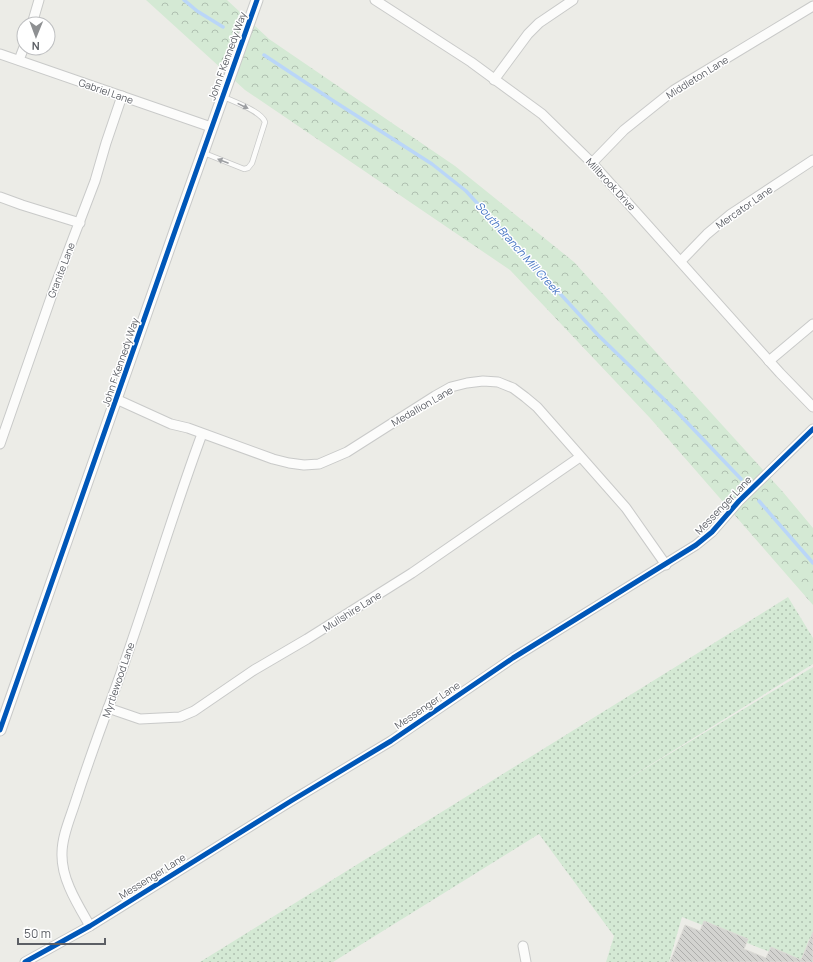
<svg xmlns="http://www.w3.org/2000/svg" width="813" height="962" font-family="Manrope,sans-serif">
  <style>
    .green { fill: url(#green-dots) }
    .forest { fill: url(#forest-crowns) }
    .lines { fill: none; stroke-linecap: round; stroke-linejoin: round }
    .stream { stroke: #bad6f8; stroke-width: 3.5 }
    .building { fill: url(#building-back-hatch); stroke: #dcdbd6 }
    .service-casing { stroke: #c9cac9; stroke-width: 6 }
    .minor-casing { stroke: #c9cac9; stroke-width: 11 }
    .tertiary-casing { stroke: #c9cac9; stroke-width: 13 }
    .service { stroke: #fcfcfb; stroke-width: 4.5 }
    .minor { stroke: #fcfcfb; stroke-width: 9 }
    .tertiary { stroke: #fcfcfb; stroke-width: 11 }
    .cycleway-casing { stroke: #fff; stroke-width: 8 }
    .cycleway { stroke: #0057b8; stroke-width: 5 }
    .oneway { fill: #9c9ea1 }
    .labels { text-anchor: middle; stroke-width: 3; stroke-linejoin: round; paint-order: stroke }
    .street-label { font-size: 10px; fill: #5c5f65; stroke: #fff }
    .water-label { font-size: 11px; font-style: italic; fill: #4675c4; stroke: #fff }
  </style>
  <defs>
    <pattern id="green-dots" width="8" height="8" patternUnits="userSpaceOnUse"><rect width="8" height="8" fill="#d4e9d4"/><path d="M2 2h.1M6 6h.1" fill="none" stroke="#afc0b0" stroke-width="1.8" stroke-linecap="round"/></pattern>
    <pattern id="forest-crowns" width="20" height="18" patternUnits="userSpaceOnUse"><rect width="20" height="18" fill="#d4e9d4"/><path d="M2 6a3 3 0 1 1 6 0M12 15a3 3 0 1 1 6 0" fill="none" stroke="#afc0b0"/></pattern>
    <pattern id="building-back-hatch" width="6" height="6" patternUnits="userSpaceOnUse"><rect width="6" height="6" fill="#d3d3d0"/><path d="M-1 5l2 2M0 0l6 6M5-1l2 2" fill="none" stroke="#aeaeac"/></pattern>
  </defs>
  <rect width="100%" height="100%" fill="#ecece7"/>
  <polygon class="green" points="788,597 813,638 813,664 613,788 813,667 813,940 809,939 801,962 795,962 682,917 669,962 606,962 614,936 539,834 333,962 200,962"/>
  <polygon class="forest" points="146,0 227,0 269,39 455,166 574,262 783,492 813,528 813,605 650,418 510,270 245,90"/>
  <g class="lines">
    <g class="stream">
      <polyline points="184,0 197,11 223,27"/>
      <polyline points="264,55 332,100 432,164 466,191 598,335 678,413 741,479"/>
      <polyline points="759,501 813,563"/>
    </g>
  </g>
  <polygon class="building" points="704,921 748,939 744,949 766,958 771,947 801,960 813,932 813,962 670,962 685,925 700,931"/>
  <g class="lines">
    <defs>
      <path id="service" d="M 204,153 L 244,169 L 248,168 L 252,163 L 265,122 C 261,111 234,102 224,97"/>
      <g id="minor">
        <polyline points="375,0 471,62 542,114 592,163 780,373 813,407"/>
        <polyline points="32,24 39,0"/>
        <polyline points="0,54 211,127"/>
        <polyline points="19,60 24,47"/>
        <polyline points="494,80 528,34 539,23 573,0"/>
        <polyline points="592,163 624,130 674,90 813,6"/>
        <polyline points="0,197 22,205 80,223"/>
        <polyline points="681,261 707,234 731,214 813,160"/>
        <polyline points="769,361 813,324"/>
        <polyline points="116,399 171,424 188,428 273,459 289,463 304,465 319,464 347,452 435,396 451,387 467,383 483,381 498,382 513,388 525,397 537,407 626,508 666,565"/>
        <polyline points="0,444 55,286 95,181 106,143 122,96"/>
        <polyline points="108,708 140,719 180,717 194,711 254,670 307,639 412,573 580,457"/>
        <path d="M 90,926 C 78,905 61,879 62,853 C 62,837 69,821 74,806 C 85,772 97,738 110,703 C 143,615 169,523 202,434"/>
        <polyline points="523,946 526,962"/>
        <polyline points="25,962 90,926 291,801 391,741 513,658 696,545 712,532 739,501 813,429"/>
      </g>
      <polyline id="tertiary" points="0,730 175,231 257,0"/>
    </defs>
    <use href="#service" class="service-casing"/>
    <use href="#minor" class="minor-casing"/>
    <use href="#tertiary" class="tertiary-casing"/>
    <use href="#service" class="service"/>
    <use href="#minor" class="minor"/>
    <use href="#tertiary" class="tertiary"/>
    <defs>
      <g id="cycleway">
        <polyline points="0,730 175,231 257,0"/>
        <polyline points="25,962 90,926 291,801 391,741 513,658 696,545 712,532 739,501 813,429"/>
      </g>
    </defs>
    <use href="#cycleway" class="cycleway-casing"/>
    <use href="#cycleway" class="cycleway"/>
  </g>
  <defs><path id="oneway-solid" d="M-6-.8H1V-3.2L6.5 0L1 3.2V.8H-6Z"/></defs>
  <g class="oneway">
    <use href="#oneway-solid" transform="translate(243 106) rotate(26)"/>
    <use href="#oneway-solid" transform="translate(223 161) rotate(-159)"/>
  </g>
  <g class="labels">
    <g class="street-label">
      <text transform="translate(227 56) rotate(-70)" y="4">John F Kennedy Way</text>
      <text transform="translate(697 77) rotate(-32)" y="4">Middleton Lane</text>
      <text transform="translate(106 91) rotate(19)" y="4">Gabriel Lane</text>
      <text transform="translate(611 184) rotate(47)" y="4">Millbrook Drive</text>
      <text transform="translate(744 207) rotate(-35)" y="4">Mercator Lane</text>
      <text transform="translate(61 270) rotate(-69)" y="4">Granite Lane</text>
      <text transform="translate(120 362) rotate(-71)" y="4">John F Kennedy Way</text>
      <text transform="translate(422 406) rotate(-30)" y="4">Medallion Lane</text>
      <text transform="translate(723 505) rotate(-46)" y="4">Messenger Lane</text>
      <text transform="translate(352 611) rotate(-32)" y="4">Mullshire Lane</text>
      <text transform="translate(118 680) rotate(-71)" y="4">Myrtlewood Lane</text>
      <text transform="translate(427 705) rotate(-34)" y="4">Messenger Lane</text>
      <text transform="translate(152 876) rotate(-32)" y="4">Messenger Lane</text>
    </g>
    <g class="water-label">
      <text transform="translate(518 248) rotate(48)" y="4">South Branch Mill Creek</text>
    </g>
  </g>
  <g transform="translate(36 36) rotate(181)"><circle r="19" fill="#ffffff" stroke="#bebfc1"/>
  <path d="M0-3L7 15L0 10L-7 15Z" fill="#8e9092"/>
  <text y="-6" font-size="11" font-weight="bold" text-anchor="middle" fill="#5c5f65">N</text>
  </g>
  <path d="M18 938v6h87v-6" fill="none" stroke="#5c5f65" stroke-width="2"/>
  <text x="24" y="938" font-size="12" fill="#5c5f65" stroke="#ffffff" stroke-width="3" paint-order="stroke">50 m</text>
</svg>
